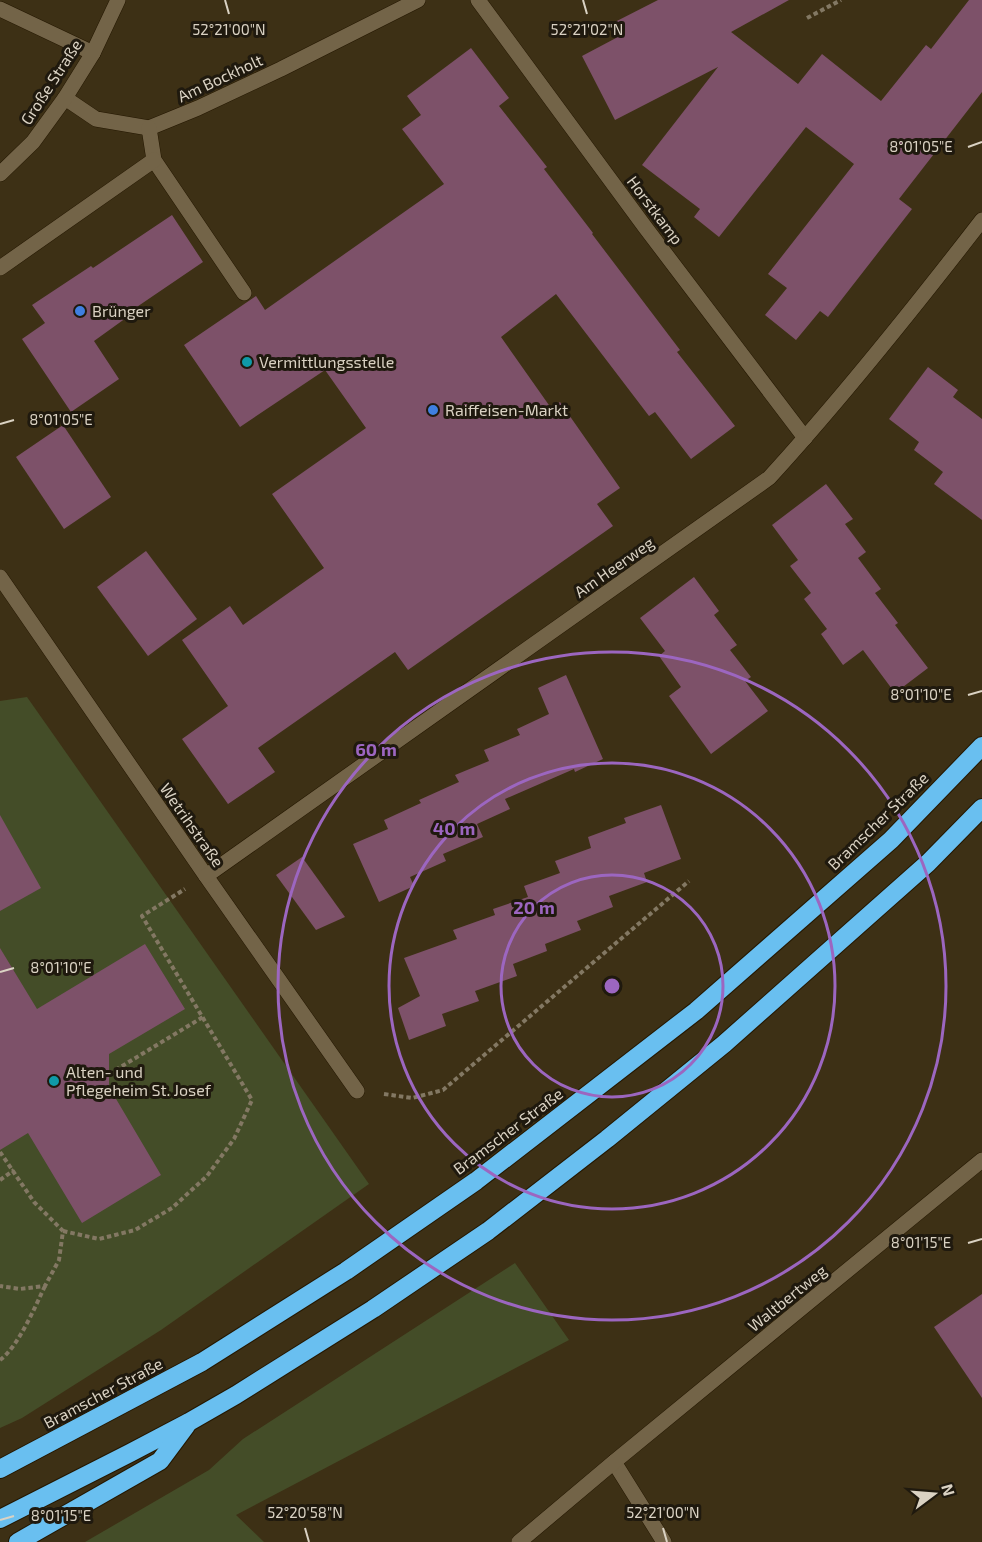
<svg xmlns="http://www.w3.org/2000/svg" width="982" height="1542" font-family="'Exo 2',sans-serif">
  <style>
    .green { fill: #444d28 }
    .building { fill: #7d5169 }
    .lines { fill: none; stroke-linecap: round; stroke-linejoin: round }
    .minor-casing { stroke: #241700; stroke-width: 16 }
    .highway-casing { stroke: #241700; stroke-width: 20 }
    .path { stroke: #837863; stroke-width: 4; stroke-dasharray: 4.5 3; stroke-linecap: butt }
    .minor { stroke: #736448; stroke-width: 15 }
    .highway { stroke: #69bff0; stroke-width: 18 }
    .ticks { fill: none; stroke: #dad2c3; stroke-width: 2 }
    .ring { fill: none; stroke: #9c66c0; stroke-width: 3 }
    .shop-dot { fill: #3f7fe0; stroke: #1f190e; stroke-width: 2 }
    .culture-dot { fill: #0f9aa8; stroke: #1f190e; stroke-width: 2 }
    .labels { text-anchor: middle; stroke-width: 6; stroke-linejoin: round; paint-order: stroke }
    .street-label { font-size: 16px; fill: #dad2c3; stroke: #1f190e }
    .poi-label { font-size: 16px; fill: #dad2c3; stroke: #1f190e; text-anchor: start }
    .ticks-label { font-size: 15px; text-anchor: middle; fill: #dad2c3; stroke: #1f190e; stroke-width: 6; stroke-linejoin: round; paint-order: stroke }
    .centre { fill: #9c66c0; stroke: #1f190e; stroke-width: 3 }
    .ring-label { font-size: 18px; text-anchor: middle; font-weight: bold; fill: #9c66c0; stroke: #1f190e; stroke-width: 6; stroke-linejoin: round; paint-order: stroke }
  </style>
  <rect width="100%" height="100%" fill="#3d3015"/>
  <g class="green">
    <polygon points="27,697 369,1184 161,1330 22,1418 0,1428 0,701"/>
    <polygon points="515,1263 569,1340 236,1515 264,1542 85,1542 209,1470 243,1439"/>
  </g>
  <g class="building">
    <polygon points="658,0 789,0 731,32 798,84 822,54 881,101 926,45 931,49 969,0 982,0 982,92 899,199 912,209 828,317 820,311 796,340 765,315 787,288 768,274 854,164 806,127 719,237 694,217 700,209 642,165 718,67 615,120 582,56 616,38 609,25"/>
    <polygon points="471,48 509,98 499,106 547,167 544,169 593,233 592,234 680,350 677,352 735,426 691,459 655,412 649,416 556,294 501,337 551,408 560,402 620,488 597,504 613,526 408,670 395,652 258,748 275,772 228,804 182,739 228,706 182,640 230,606 243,625 324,568 272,494 366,428 325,370 240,427 184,345 256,296 265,310 444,184 402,129 421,115 407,96"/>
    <polygon points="172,215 203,262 125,315 126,318 94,341 119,379 71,412 22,339 45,323 32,305 91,266 93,268"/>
    <polygon points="928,367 958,390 953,397 982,419 982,520 934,484 943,472 914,450 919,442 889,419"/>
    <polygon points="63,425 111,497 64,529 16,457"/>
    <polygon points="826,484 853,519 845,524 866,552 858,558 881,589 875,593 898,623 895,625 928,668 895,693 863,650 843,665 821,634 827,629 804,599 811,593 790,566 798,560 772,525"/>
    <polygon points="146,551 197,619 148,656 97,587"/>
    <polygon points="694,577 719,611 714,615 737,645 730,650 751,677 745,681 768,711 711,754 669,696 681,687 659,656 665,651 640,618"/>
    <polygon points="566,675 603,759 575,772 574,769 505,799 510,809 477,824 483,837 443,854 446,861 410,877 414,886 379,902 353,844 388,829 384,820 421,803 419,800 459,782 455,775 489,761 484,750 520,735 517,729 549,714 538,688"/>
    <polygon points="661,805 681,859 644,873 647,882 609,896 613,907 577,921 581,930 545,944 547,951 513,964 517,976 475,991 479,1001 442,1014 446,1026 409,1040 398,1008 420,996 404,958 457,939 453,930 495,915 493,909 528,897 524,886 560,873 555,861 591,848 588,837 626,823 624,818"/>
    <polygon points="0,815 41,888 0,911"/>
    <polygon points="302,857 345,917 316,930 276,875"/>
    <polygon points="145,944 185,1009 109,1054 109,1087 161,1175 82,1223 28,1133 0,1150 0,948 37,1009"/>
    <polygon points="982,1294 982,1398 934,1327"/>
  </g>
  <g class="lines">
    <defs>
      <g id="minor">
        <polyline points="478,0 645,227 805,438"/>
        <polyline points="0,9 93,53"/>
        <polyline points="65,98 96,119 149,128 198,108 281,69 418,0"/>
        <polyline points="149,128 154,160 244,293"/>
        <polyline points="0,174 33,142 65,98 93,53 118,0"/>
        <polyline points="0,268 154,160"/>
        <polyline points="0,577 206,876 357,1091"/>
        <path d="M 206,876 L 769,478 C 844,396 914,308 982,220"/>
        <polyline points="614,1462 664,1542"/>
        <polyline points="519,1542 614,1462 982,1160"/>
      </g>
      <g id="highway">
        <polyline points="0,1469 202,1362 346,1271 476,1181 696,1011 891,840 982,746"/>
        <polyline points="0,1519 130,1453 189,1422 236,1395 373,1309 488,1231 607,1139 724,1044 928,863 982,808"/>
        <polyline points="18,1542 160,1461 186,1426"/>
      </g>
    </defs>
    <use href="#minor" class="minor-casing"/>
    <use href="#highway" class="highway-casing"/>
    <g class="path">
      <polyline points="807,18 841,0"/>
      <polyline points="109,1074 203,1017"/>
      <polyline points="384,1094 412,1098 443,1090 689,881"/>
      <polyline points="0,1152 34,1202 63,1231 59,1260 45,1286 20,1289 0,1286"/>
      <polyline points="0,1180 14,1170"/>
      <polyline points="63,1231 99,1239 135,1230 172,1208 207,1176 234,1139 252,1100 142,916 185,889"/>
      <path d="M 0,1360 C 18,1347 35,1307 45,1286"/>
    </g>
    <use href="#minor" class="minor"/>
    <use href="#highway" class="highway"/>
  </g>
  <path class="ticks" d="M 225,0 L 229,14M 583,0 L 587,14M 968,147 L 982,142M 0,424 L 14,420M 968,695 L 982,691M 0,972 L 14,968M 968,1243 L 982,1239M 0,1520 L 14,1516M 305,1528 L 309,1542M 663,1528 L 667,1542"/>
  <g class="ring">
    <circle cx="612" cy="986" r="111"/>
    <circle cx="612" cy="986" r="223"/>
    <circle cx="612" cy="986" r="334"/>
  </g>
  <g class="shop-dot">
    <circle cx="80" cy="311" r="6"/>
    <circle cx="433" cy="410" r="6"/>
  </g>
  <g class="culture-dot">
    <circle cx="247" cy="362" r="6"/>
    <circle cx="54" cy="1081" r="6"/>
  </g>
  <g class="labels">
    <g class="street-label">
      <text transform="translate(220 78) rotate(-25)" y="6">Am Bockholt</text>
      <text transform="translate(51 82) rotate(-57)" y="6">Große Straße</text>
      <text transform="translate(655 210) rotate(53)" y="6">Horstkamp</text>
      <text transform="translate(614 567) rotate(-35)" y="6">Am Heerweg</text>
      <text transform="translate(878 821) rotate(-44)" y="6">Bramscher Straße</text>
      <text transform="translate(192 825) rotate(55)" y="6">Wetrihstraße</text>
      <text transform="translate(508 1131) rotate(-37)" y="6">Bramscher Straße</text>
      <text transform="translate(787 1298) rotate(-39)" y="6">Waltbertweg</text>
      <text transform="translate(103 1393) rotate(-28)" y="6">Bramscher Straße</text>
    </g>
    <g class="poi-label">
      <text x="92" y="317">Brünger</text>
      <text x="259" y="368">Vermittlungsstelle</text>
      <text x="445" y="416">Raiffeisen-Markt</text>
      <text x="66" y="1078">Alten- und<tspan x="66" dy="18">Pflegeheim St. Josef</tspan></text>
    </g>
  </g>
  <g class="ticks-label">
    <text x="229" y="35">52°21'00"N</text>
    <text x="587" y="35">52°21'02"N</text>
    <text x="921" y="152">8°01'05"E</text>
    <text x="61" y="425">8°01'05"E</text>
    <text x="921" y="700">8°01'10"E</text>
    <text x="61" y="973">8°01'10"E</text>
    <text x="921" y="1248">8°01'15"E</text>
    <text x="305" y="1518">52°20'58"N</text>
    <text x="663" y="1518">52°21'00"N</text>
    <text x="61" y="1521">8°01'15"E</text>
  </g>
  <circle cx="612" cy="986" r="9" class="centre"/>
  <g class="ring-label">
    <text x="376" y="756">60 m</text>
    <text x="454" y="835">40 m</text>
    <text x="534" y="914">20 m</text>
  </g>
  <g transform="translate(934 1494) rotate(74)" stroke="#1f190e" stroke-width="4.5" paint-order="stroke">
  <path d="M0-4.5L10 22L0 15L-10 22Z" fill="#dad2c3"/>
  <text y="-9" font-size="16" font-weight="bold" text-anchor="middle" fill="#dad2c3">N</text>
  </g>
</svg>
